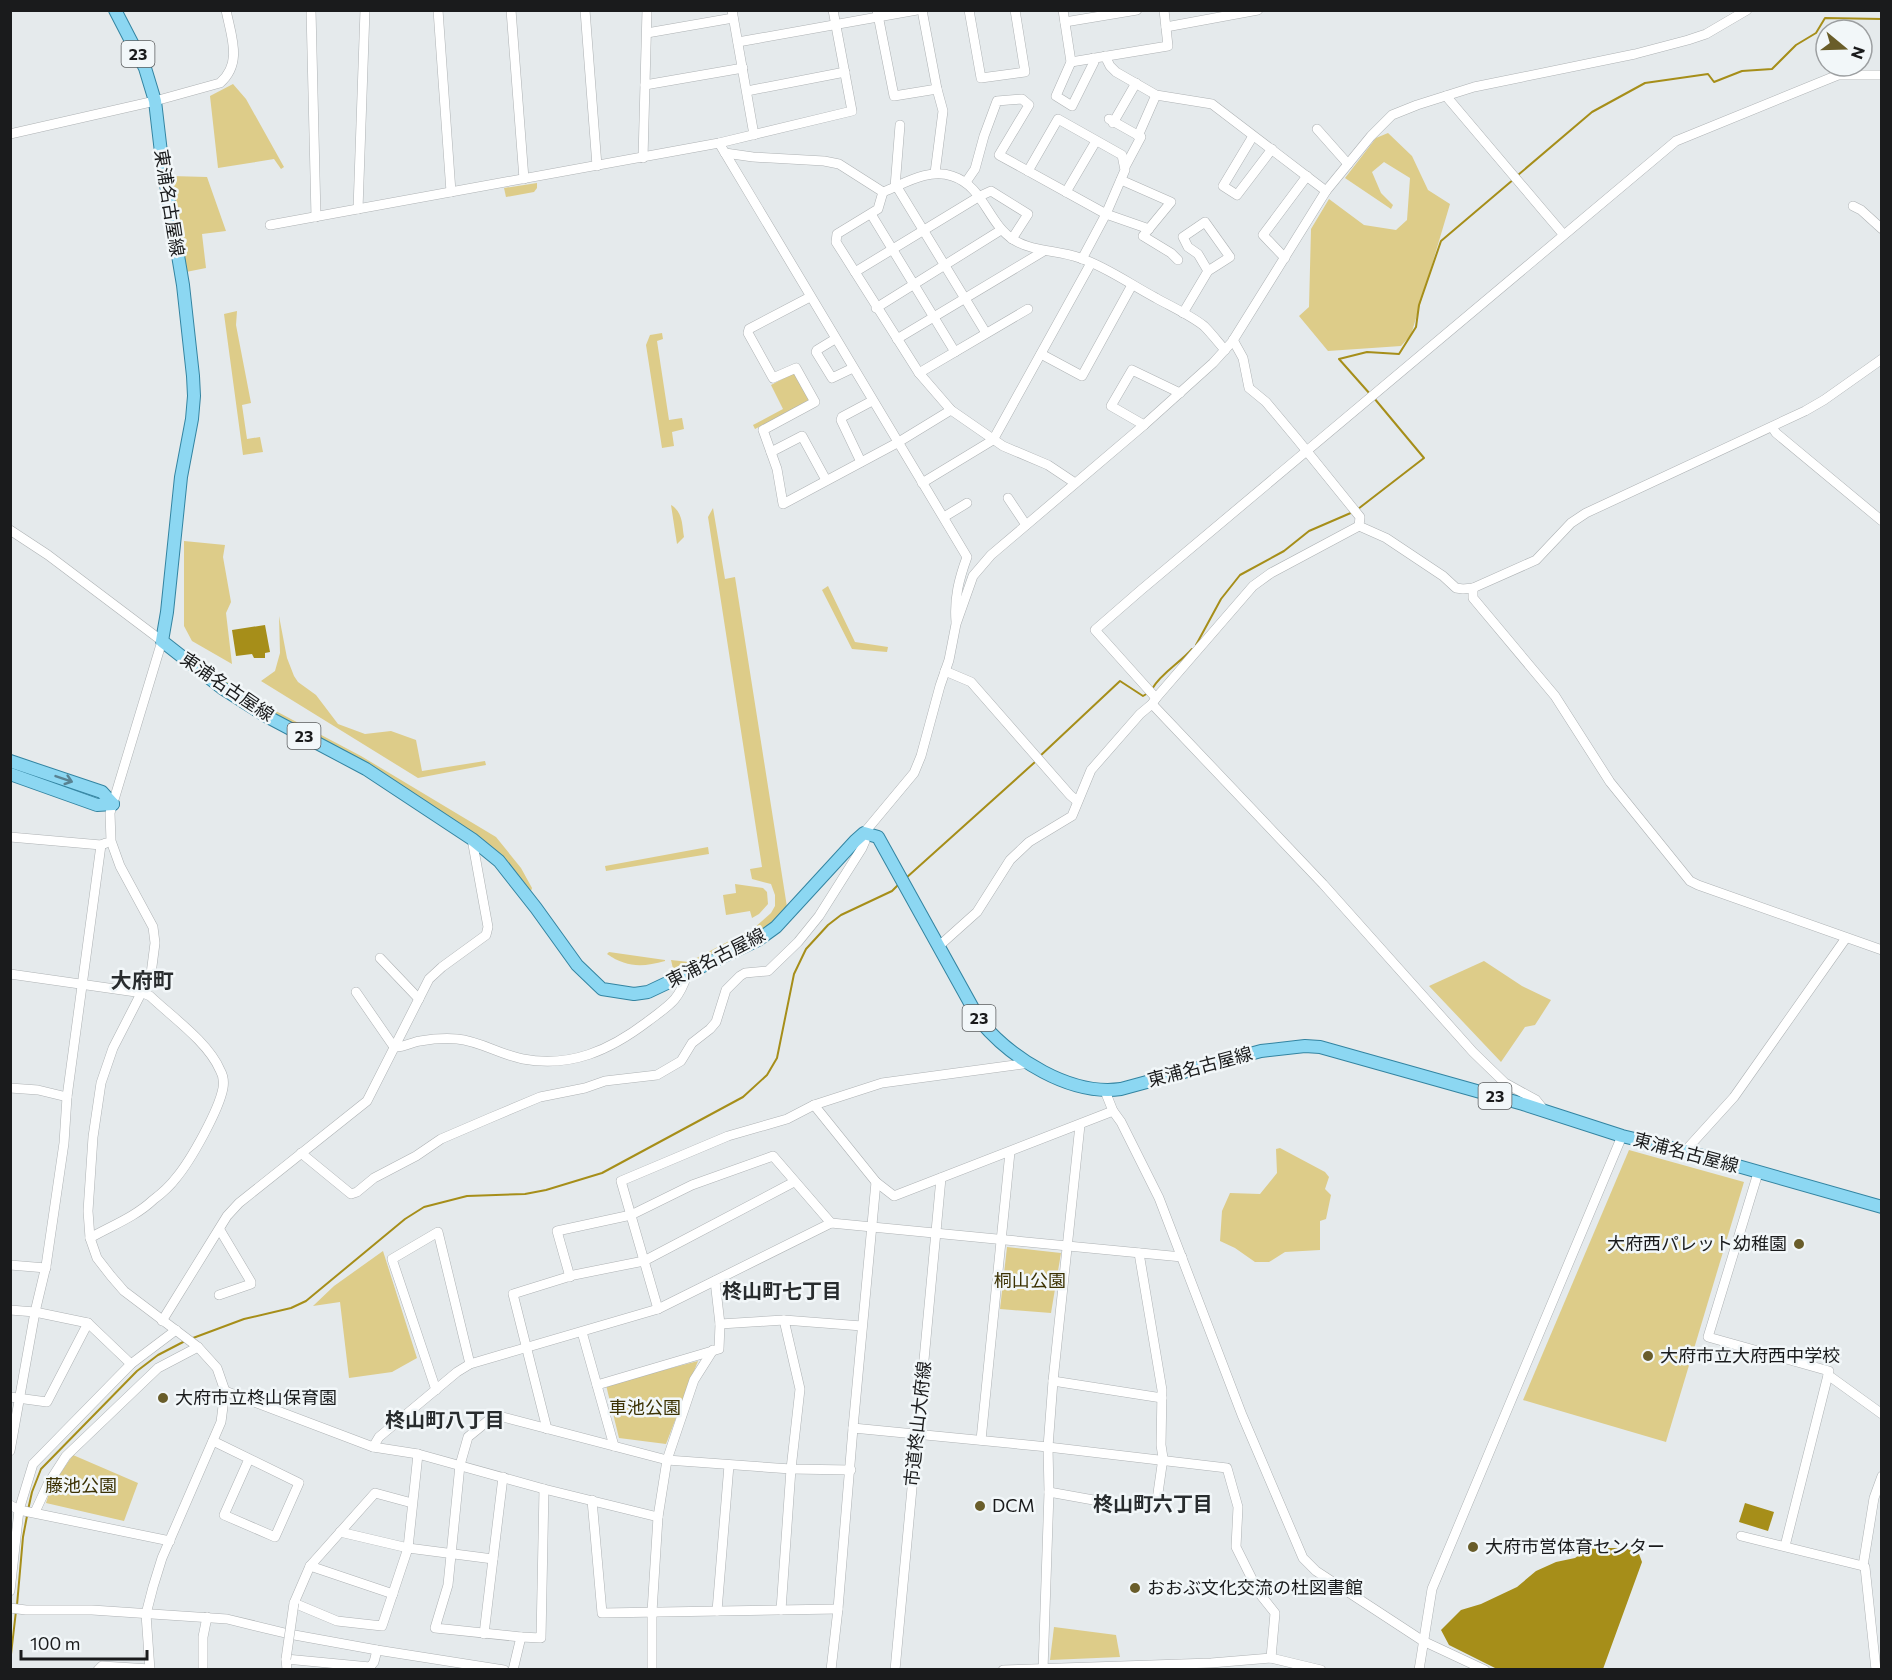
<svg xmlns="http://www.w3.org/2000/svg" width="1892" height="1680" font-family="Commissioner,'Noto Sans JP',sans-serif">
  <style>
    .green { fill: #ddcc89 }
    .water { fill: #a68e19 }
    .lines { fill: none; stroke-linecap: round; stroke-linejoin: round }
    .stream { stroke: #a68e19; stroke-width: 2 }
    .minor-casing { stroke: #aeb2b4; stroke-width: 10 }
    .major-casing { stroke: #3384a1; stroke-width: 14 }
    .minor { stroke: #fff; stroke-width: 9 }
    .major { stroke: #8cd7f2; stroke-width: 12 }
    .minor-bridge-casing { stroke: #aeb2b4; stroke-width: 10; stroke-linecap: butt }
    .minor-bridge { stroke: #fff; stroke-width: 9 }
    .oneway { stroke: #598292 }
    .poi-dot { fill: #695d2a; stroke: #f2f7f9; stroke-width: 2 }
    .labels { text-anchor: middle; stroke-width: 5; stroke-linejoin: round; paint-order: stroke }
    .shield { fill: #f2f7f9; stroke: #5b5d5e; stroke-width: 1.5 }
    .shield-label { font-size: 16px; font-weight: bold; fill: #1a1b1c }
    .street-label { font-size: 18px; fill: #1a1b1c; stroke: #f2f7f9 }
    .poi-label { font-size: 18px; fill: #1a1b1c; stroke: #f2f7f9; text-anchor: start }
    .park-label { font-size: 18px; fill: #3c3203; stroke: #f2f7f9 }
    .neighbourhood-label { font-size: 20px; font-weight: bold; fill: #282c2e; stroke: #f2f7f9 }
    .quarter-label { font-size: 21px; font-weight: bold; fill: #282c2e; stroke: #f2f7f9 }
  </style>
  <rect width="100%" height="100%" fill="#e5eaec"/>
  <g class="green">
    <polygon points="233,84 246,99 284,167 281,169 274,159 218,168 210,96"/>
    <polygon points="1388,133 1412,156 1428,190 1450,204 1411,335 1401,346 1328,351 1299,316 1309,307 1311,229 1329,199 1364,225 1396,230 1407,220 1410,178 1384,162 1372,172 1381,193 1393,205 1391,209 1345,178 1376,138"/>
    <polygon points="171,176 207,177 226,231 202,234 206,268 186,272"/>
    <polygon points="537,183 537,188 534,192 506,197 504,188"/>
    <polygon points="237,311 236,325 251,403 242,405 247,439 260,437 263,452 243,455 224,314"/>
    <polygon points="662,333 663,339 657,341 669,420 682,418 684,429 672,432 674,446 662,448 646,345 650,335"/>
    <polygon points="796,372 811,400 755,429 753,425 783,409 771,385"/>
    <path d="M 671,505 C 683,512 682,525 684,537 L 677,544 Z"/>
    <polygon points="713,508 725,579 735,577 787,907 772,924 759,933 674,973 671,960 689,962 754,928 771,913 775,906 775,895 771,884 752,879 750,869 762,867 708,517"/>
    <polygon points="184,541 225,545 223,557 231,602 226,613 232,664 192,641 184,626"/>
    <polygon points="828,586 855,642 888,647 887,652 852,649 822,590"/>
    <polygon points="279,616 287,658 294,676 298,682 316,695 338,724 365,734 391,731 416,740 422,771 485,761 486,765 418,778 261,681 275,671 280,653"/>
    <polygon points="194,655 201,659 214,673 251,698 361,756 496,837 521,868 532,888 530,894 503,860 225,685 194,660"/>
    <polygon points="708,847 709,854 606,871 605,866"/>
    <polygon points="735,884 763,888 767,892 768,904 759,914 752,918 750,911 726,915 723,895 736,893"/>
    <path d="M 609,952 L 665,960 L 665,961 C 643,967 627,968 607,954 Z"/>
    <polygon points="1484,961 1522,986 1551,1000 1535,1025 1525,1027 1501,1062 1429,986"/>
    <polygon points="1280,1148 1325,1172 1329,1177 1325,1189 1331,1195 1326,1219 1320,1221 1320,1250 1285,1252 1269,1262 1255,1262 1235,1248 1220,1241 1222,1211 1230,1193 1260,1194 1277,1173 1276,1149"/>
    <polygon points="1629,1150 1744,1182 1666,1442 1523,1400"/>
    <polygon points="1007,1247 1061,1253 1051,1313 1000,1309"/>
    <polygon points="383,1251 417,1358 392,1372 349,1378 340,1302 313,1306 334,1286"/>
    <polygon points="698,1361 666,1444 619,1438 606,1385"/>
    <polygon points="73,1455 138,1483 124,1521 46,1503 51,1487"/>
    <polygon points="1054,1627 1116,1635 1120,1657 1050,1660"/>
  </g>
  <g class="water">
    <polygon points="265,625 270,652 265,653 265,658 254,658 252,654 236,656 232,630"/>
    <polygon points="1745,1503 1774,1512 1768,1531 1739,1522"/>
    <polygon points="1603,1548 1625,1548 1639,1554 1642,1562 1603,1669 1497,1669 1449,1645 1441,1630 1461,1610 1481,1604 1517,1587 1536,1571 1556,1562 1575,1558 1588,1549"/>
  </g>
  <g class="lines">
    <g class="stream">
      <polyline points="1518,175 1592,112 1645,83 1708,74 1714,82 1742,71 1772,69 1796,45 1816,33 1825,18 1882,19"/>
      <polyline points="1370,394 1339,359 1367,352 1399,354 1416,327 1419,305 1441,241 1514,179"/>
      <polyline points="1358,509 1424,458 1374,398"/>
      <polyline points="1196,645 1221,599 1240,575 1284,551 1309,531 1353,512"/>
      <path d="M 1152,689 C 1161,673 1180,663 1192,649"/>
      <polyline points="1039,757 1120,681 1143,696 1148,693"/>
      <polyline points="906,878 1035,762"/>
      <polyline points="193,1338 244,1319 291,1308 306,1301 405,1219 424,1207 467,1196 525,1194 546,1190 602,1173 743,1097 767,1075 777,1058 794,974 806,949 828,925 841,915 892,891 899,884"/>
      <polyline points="28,1510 32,1492 41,1469 137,1371 158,1355 185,1341"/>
      <polyline points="17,1605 23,1537 27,1516"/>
      <polyline points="10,1663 16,1611"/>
    </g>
    <defs>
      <g id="minor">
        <polyline points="311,10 316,217"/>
        <polyline points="438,10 451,192"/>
        <polyline points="511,10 524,179"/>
        <polyline points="585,10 597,166"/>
        <polyline points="732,10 754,135"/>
        <polyline points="877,10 894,96 937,89 922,10"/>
        <polyline points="969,10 981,78 1025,72 1015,10"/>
        <polyline points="1063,10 1071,62 1056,96 1072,106 1094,62 1093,58"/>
        <polyline points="1065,22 1137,10"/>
        <polyline points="1166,27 1258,10"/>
        <polyline points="647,33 733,18"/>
        <polyline points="738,42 917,10"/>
        <polyline points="1105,56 1110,66 1116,72 1156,95 1212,104 1326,191"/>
        <polyline points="1071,62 1168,46 1164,10"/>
        <polyline points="645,85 743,68"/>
        <polyline points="747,91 845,72"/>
        <polyline points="1446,96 1563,234"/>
        <polyline points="1109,119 1141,137 1125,167"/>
        <polyline points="1113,123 1136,83"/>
        <polyline points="1317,129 1348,164"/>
        <path d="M 10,134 L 155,101 L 220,83 C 243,63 231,36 226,10"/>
        <polyline points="1138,136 1156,95"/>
        <polyline points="1253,136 1223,186 1237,195 1272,149"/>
        <path d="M 719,143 L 967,557 C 959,579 954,598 956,622"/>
        <polyline points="725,153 753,157 824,161 839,164 883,192"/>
        <polyline points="643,158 647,10"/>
        <polyline points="1028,171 1058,119 1122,155 1125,170 1106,214 1082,259"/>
        <polyline points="935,173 943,111 937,89"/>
        <polyline points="1121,180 1171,202 1143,236 1171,253 1178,260"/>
        <polyline points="966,182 975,169 984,136 997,101 1022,99 1029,105 999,155 1106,214 1149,229"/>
        <polyline points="895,187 900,125"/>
        <polyline points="897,187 986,333"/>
        <polyline points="883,192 878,209 837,234 836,242 919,373 951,410 1003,446 1048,465 1075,483"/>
        <path d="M 883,192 C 904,184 928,168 952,176 C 984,186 987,223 1014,240 C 1033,252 1059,250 1080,258 C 1107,267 1131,285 1156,298 C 1172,307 1190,315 1204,326 C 1211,333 1218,342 1225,350"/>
        <polyline points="1066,192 1096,141"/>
        <polyline points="1853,206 1861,210 1882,229"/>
        <polyline points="358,209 365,10"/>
        <polyline points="871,214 955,352"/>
        <polyline points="270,225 719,143 852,111 833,10"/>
        <polyline points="1285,258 1263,235 1307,176"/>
        <polyline points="855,272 980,196 991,191 1028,214 1012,239"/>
        <polyline points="810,297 749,329 748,333 773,378 796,368 815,402 763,430 777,469 783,504 897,443 951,410"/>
        <polyline points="876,308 1001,230"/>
        <polyline points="1183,313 1208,271 1230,257 1205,222 1183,237 1188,247 1198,254 1208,271"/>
        <polyline points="835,339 817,350 816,352 832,378 853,368"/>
        <polyline points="897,339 1044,251"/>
        <polyline points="1233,340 1243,358 1249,388 1266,402 1297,439 1360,517 1359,526"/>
        <polyline points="1041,354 1082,376 1132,285"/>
        <polyline points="919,373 1028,309"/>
        <polyline points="1144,425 1111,406 1132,370 1180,393"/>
        <polyline points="1772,427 1776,433 1882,521"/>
        <polyline points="771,452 802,436 826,480"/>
        <polyline points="861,462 841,420 842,417 872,401"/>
        <polyline points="922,483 993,440 1091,263"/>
        <polyline points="1008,498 1026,525"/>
        <polyline points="944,517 967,503"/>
        <polyline points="1359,526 1386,538 1443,576 1456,588 1463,589 1473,588 1536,560 1571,523 1586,513 1805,411 1824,400 1882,359"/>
        <polyline points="10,530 48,555 162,641 110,813 111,841 120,866 153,927 155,943 151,974 113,1048 101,1083 93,1137 88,1211 90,1238 97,1258 111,1276 124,1291 198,1347 217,1368 225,1391 221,1422 162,1558 153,1587 146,1614 150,1670"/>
        <polyline points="1473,588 1473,598 1555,696 1610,782 1690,881 1698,885 1882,950"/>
        <polyline points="945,671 971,682 1070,795 1077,801"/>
        <polyline points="1156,698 1095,630 1141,590 1676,141 1838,75 1882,75"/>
        <polyline points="1152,704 1323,884 1473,1052 1505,1083 1536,1100 1544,1110"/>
        <polyline points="864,833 914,773 921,756 940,686 949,660 956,624 973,576 991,555 1144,425 1213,363 1232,342 1326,191 1371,136 1392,115 1417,105 1474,87 1635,54 1688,40 1706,34 1747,10"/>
        <polyline points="10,837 101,845 106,843"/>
        <polyline points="939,946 977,912 1010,860 1029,842 1072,816 1091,770 1140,714 1152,704 1156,698 1253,586 1271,573 1359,526"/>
        <polyline points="380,958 419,999"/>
        <path d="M 10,974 L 143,993 L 150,996 C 172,1017 208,1042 220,1070 C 223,1075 224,1082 223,1088 C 219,1110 191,1160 176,1178 C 170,1186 161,1194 153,1200 C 135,1217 111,1226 90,1238"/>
        <polyline points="356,992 394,1047"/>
        <path d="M 394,1047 C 403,1048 412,1042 420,1041 C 432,1039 445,1038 457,1039 C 480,1041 501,1055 523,1059 C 571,1068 610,1050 647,1022 C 669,1005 678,1002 687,975"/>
        <polyline points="10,1088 38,1090 67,1097"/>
        <polyline points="1105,1091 1113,1111 1121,1122 1159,1198 1242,1415 1303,1558 1316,1571 1423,1641 1485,1670"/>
        <polyline points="814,1105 876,1182 894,1196 1113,1111"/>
        <polyline points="1685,1151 1734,1097 1846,938"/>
        <polyline points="301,1153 351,1194 357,1192 374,1178 416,1156 441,1139 490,1118 540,1097 585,1088 605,1081 657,1075 681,1061 692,1043 710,1029 716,1022 726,990 740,976 745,973 768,971 798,942 819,916 862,848 865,841 863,835"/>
        <polyline points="1758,1173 1708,1337 1829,1371 1828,1375 1882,1414"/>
        <polyline points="10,1265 46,1268"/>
        <polyline points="570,1277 557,1231 631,1215 692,1185 773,1156 831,1223"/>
        <polyline points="219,1295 251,1284 251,1282 220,1230"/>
        <polyline points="658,1309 621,1181 728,1136 787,1119 814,1105 882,1083 1030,1063"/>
        <polyline points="10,1310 35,1312 88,1323 131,1364"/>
        <polyline points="162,1321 227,1216 239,1203 367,1101 429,979 442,967 486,935 488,927 472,839"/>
        <polyline points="720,1324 784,1320 862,1326"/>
        <polyline points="582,1332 614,1446"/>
        <polyline points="1053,1381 1162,1398"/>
        <polyline points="597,1385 719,1349 720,1324 715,1281"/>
        <polyline points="436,1390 392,1259 438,1232 470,1364"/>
        <polyline points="225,1391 373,1447 418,1454 544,1489 658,1517"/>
        <polyline points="10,1397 47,1402 88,1323"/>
        <polyline points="853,1428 1048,1447 1227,1468 1238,1507 1236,1547 1259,1593 1275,1613 1271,1658"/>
        <polyline points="547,1429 513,1294 574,1275 644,1261 794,1182"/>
        <polyline points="981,1440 1010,1152"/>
        <polyline points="213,1441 299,1483 275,1537 224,1515 249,1459"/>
        <polyline points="373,1447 379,1437 457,1372 470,1364 658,1309 831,1223 1182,1257"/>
        <polyline points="10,1451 35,1312 46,1266 64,1143 67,1097 101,845"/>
        <polyline points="1049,1492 1110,1503 1156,1507 1163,1458 1161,1445 1162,1390 1139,1253"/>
        <polyline points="592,1500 602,1613 838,1609"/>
        <polyline points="412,1503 375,1493 310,1566 294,1603 337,1621 382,1626 408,1548 418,1454"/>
        <polyline points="10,1505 19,1510 170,1541"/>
        <polyline points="35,1512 48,1484 66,1456 158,1368 198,1347"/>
        <polyline points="340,1532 408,1548 493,1559 503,1477"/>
        <polyline points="1741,1536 1863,1566"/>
        <polyline points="1785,1546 1828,1375"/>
        <polyline points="310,1566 393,1594"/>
        <polyline points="10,1591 19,1510 33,1464 131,1364 176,1330"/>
        <polyline points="10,1608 26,1610 92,1610 227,1619 289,1634 377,1650 504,1670"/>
        <polyline points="781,1610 791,1469 800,1389 784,1320"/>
        <polyline points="717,1611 729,1465"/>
        <polyline points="484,1634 493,1559"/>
        <polyline points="521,1637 435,1628 448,1585 460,1465 468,1437 495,1415 667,1460 791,1469 851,1470"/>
        <polyline points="98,1670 102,1666 150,1669"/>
        <polyline points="203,1670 203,1637 207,1617"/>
        <polyline points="287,1670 286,1659 370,1667 374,1662 377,1650"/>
        <polyline points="513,1670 521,1637 541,1638 544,1489"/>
        <polyline points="652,1670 652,1612 658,1517 667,1460 694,1380 713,1350"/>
        <polyline points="831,1670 838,1609 853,1428 876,1182"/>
        <polyline points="895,1670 941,1178"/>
        <polyline points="1003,1670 1211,1663 1271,1658 1321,1670"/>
        <polyline points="1043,1670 1049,1492 1048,1447 1053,1381 1080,1125"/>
        <polyline points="1419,1670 1432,1589 1622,1136"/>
        <polyline points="1876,1670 1865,1567 1863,1566 1874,1498 1882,1476"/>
      </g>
      <g id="major">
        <path d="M 115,10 L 145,68 L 155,101 L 162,161 L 183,285 L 193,376 L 194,396 L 192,419 L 181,477 L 167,612 L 162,641 L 222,688 L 266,716 L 366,769 L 472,839 L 499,861 L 536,908 L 577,965 L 602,989 L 634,994 L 648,992 L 758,940 L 776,927 L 855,841 L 864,833 L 878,837 L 980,1021 C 1012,1059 1070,1096 1121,1089 L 1261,1051 L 1305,1046 L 1320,1047 L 1523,1104 L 1622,1136 L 1685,1151 L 1882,1207"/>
        <polyline points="10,761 102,792 113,804"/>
        <polyline points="10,774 97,805 113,804"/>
      </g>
    </defs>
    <use href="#minor" class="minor-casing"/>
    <use href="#major" class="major-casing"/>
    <use href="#minor" class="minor"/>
    <use href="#major" class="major"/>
    <defs>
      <polyline id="minor-bridge" points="286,1659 294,1603"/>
    </defs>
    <use href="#minor-bridge" class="minor-bridge-casing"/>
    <use href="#minor-bridge" class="minor-bridge"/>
  </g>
  <defs><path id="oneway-shaft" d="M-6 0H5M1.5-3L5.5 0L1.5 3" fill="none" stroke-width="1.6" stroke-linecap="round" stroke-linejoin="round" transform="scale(1.5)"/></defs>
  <use class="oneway" href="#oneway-shaft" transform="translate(64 779) rotate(19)"/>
  <g class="poi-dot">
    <circle cx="1799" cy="1244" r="6"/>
    <circle cx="1648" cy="1356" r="6"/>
    <circle cx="163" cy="1398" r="6"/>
    <circle cx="980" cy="1506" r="6"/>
    <circle cx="1473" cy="1547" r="6"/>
    <circle cx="1135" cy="1588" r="6"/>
  </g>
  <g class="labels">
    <g class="shield">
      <rect x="121.5" y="41" width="33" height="26" rx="4.5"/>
      <rect x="287.5" y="723" width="33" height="26" rx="4.5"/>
      <rect x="962.5" y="1005" width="33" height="26" rx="4.5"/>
      <rect x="1478.5" y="1083" width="33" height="26" rx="4.5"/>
    </g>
    <g class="shield-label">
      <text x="138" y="60">23</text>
      <text x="304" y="742">23</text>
      <text x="979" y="1024">23</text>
      <text x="1495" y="1102">23</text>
    </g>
    <g class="street-label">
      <text transform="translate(169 203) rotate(81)" y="6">東浦名古屋線</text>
      <text transform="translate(227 687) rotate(34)" y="6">東浦名古屋線</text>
      <text transform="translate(716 958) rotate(-27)" y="6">東浦名古屋線</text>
      <text transform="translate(1200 1067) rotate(-15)" y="6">東浦名古屋線</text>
      <text transform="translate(1686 1153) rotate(15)" y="6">東浦名古屋線</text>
      <text transform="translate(918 1424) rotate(-84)" y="6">市道柊山大府線</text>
    </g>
    <g class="poi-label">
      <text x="1787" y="1250" text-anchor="end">大府西パレット幼稚園</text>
      <text x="1660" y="1362">大府市立大府西中学校</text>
      <text x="175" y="1404">大府市立柊山保育園</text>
      <text x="992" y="1512">DCM</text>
      <text x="1485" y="1553">大府市営体育センター</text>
      <text x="1147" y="1594">おおぶ文化交流の杜図書館</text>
    </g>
    <g class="park-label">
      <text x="1030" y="1287">桐山公園</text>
      <text x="645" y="1414">車池公園</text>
      <text x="81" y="1492">藤池公園</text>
    </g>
    <g class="neighbourhood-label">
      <text x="782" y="1298">柊山町七丁目</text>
      <text x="445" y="1427">柊山町八丁目</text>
      <text x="1153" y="1511">柊山町六丁目</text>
    </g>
    <g class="quarter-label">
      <text x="142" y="988">大府町</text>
    </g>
  </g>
  <rect width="1892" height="1680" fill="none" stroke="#1a1b1c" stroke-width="24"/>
  <g transform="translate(1844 48) rotate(109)"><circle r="28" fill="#f2f7f9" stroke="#9c9fa1" stroke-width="1.5"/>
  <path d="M0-4.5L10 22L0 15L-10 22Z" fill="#695d2a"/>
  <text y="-9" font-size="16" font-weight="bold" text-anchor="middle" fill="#1a1b1c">N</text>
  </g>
  <path d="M21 1650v9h126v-9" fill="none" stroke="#1a1b1c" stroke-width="3"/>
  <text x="30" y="1650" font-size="18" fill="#1a1b1c" stroke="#f2f7f9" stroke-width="4.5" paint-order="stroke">100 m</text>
</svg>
